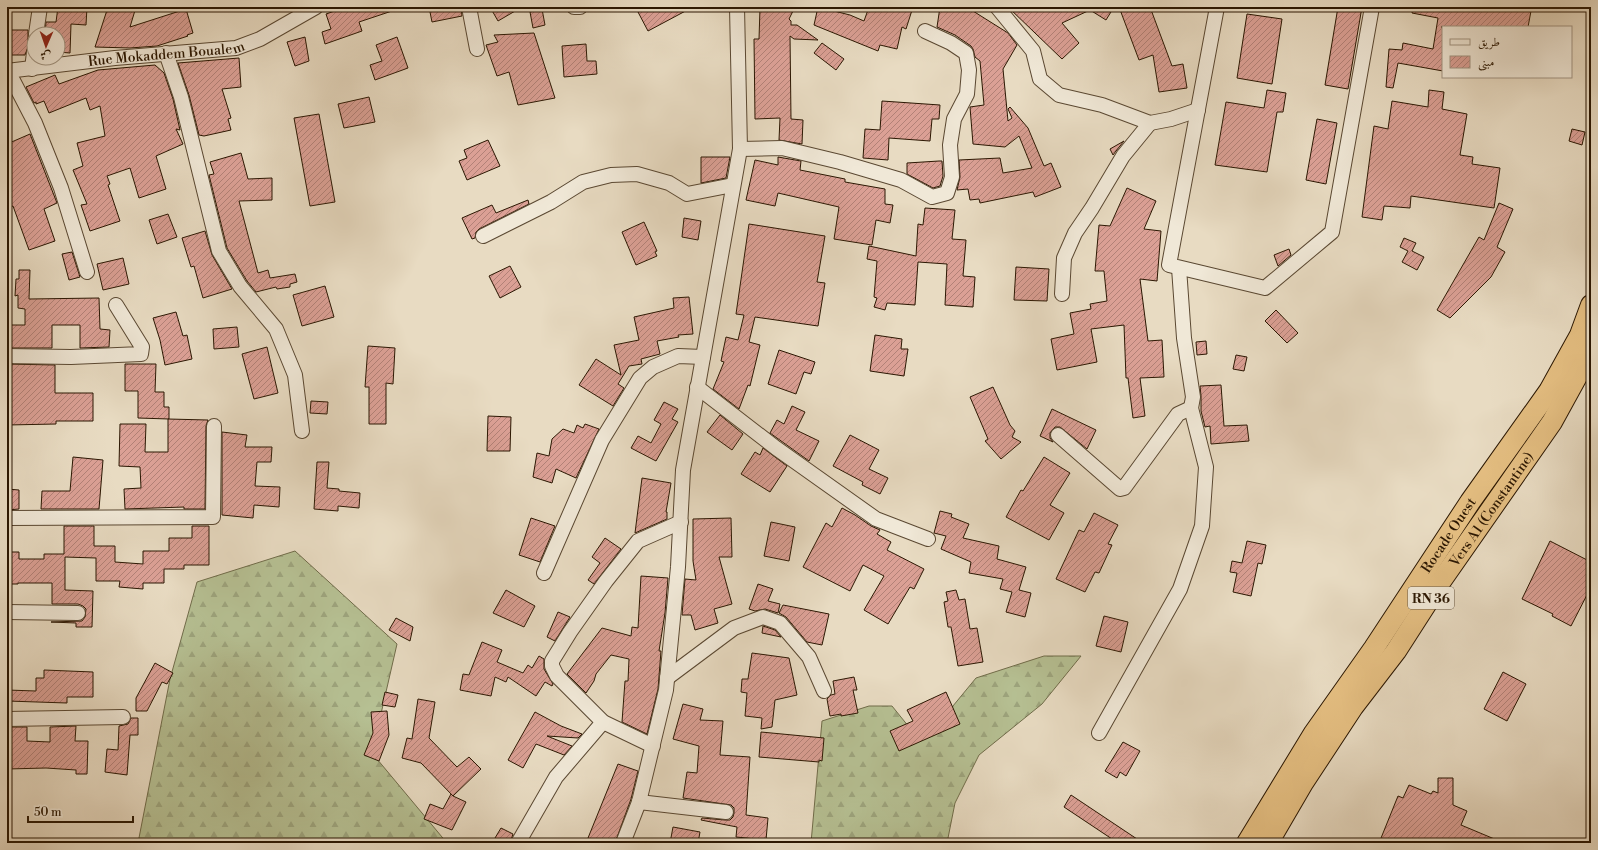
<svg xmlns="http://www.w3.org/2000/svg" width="1598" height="850" font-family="'Libre Bodoni',Amiri,serif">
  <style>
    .forest { fill: url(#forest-firs); stroke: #706c4a }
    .building { fill: url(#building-hatch); stroke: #2b1702 }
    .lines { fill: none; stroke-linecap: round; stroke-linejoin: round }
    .minor-casing { stroke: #5a4832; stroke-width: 16 }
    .highway-casing { stroke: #2b1702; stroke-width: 22 }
    .minor { stroke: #f0e8d7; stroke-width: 14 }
    .highway { stroke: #e4be81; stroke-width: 20 }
    .labels { text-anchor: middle; stroke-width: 3; stroke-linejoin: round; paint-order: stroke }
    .shield { fill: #f0e8d7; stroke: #665642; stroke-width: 1 }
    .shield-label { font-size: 13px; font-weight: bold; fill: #2b1702 }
    .street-label { font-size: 14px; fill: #2b1702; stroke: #f0e8d7 }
  </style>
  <defs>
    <pattern id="forest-firs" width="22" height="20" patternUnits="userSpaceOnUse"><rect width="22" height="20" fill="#b6c093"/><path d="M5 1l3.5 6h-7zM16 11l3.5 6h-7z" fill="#9da47d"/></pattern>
    <pattern id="building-hatch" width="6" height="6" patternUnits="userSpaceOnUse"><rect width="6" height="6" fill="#dba095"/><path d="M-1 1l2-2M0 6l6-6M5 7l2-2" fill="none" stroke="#b28177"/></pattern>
  </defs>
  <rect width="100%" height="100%" fill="#e8dbc2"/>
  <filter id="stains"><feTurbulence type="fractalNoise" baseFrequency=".005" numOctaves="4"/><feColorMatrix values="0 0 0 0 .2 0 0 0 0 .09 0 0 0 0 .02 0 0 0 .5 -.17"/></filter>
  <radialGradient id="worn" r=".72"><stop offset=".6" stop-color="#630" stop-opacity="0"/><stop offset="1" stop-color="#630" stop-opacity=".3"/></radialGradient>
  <g class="forest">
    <polygon points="295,551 397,644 372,753 447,843 138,843 170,679 197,582"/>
    <polygon points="1044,656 1081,656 1042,704 979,755 955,803 947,843 811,843 822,721 869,706 892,706 909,727 948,712 976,678"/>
  </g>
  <g class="building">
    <polygon points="58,7 87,7 86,25 71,24 70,53 58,52 58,34 45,34 46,22 56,22"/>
    <polygon points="108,7 136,7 130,27 186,9 193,33 187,35 188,36 157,46 130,48 95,47"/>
    <polygon points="346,7 398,7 398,9 359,22 362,31 325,44 322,32 331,29 326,14"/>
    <polygon points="429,7 461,7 462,16 432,22"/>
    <polygon points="490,7 522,7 498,21"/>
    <polygon points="649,7 693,7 648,31 638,12"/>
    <polygon points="781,7 792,7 792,10 793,11 789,19 791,21 791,25 797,25 818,40 794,39 790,36 791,119 803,120 802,144 779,140 780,118 755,119 754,39 759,39 760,8 781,10"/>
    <polygon points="818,7 850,15 864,21 869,7 913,7 906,29 902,27 897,49 880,45 878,51 814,25"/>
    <polygon points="940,7 963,7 973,9 973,11 1008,33 1017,45 1003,69 1008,121 1012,118 1008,109 1010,107 1028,128 1044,166 1051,163 1061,187 1035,197 1033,192 980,203 979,199 970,200 968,189 957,190 960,177 959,160 1000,158 1003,173 1032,168 1019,136 1005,147 973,144 970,107 984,105 980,61 975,57 973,49 971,46 955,35 937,27"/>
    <polygon points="1008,7 1114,7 1106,20 1090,10 1062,23 1079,43 1062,59"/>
    <polygon points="1119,7 1140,7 1141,10 1150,7 1172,66 1183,64 1187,88 1159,92 1153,55 1139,60"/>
    <polygon points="1338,7 1362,7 1348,89 1325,85"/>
    <polygon points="1413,7 1504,7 1531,11 1528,27 1441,27 1443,27 1443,71 1398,63 1393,88 1386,87 1389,49 1402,50 1403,43 1433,49 1438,18 1412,13"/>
    <polygon points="542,9 545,25 533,28 530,12"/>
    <polygon points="1247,14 1282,19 1272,84 1237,78"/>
    <polygon points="7,30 28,30 28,47 25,55 7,55"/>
    <polygon points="534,33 555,98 518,105 509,72 497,76 486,45 498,42 494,35"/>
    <polygon points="305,37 309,61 295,66 287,42"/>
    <polygon points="397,37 408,68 375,80 370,65 382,61 376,45"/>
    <polygon points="822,43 844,59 836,70 814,53"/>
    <polygon points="586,44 587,61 596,61 597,74 564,77 562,46"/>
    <polygon points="239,58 241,87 222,89 231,118 228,119 231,130 204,136 199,135 189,95 178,63"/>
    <polygon points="155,65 164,73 173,99 180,130 176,129 183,144 156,156 166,189 139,198 130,168 107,176 110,184 108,185 120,221 90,231 81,205 87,204 73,170 83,166 77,143 105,136 100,106 90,110 86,98 49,113 44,101 36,104 36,102 34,103 26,87 55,75 59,84 98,70"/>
    <polygon points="1267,90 1286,93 1283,112 1277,112 1267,172 1215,165 1226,102 1264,108"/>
    <polygon points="1429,90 1444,92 1442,109 1467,114 1460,155 1473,157 1472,164 1500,168 1494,208 1411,196 1410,208 1384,206 1382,220 1362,217 1374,126 1388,129 1392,101 1428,107"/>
    <polygon points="369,97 375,122 344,128 338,104"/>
    <polygon points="882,101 940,105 939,119 932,119 930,141 889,138 888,160 863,158 865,129 880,130"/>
    <polygon points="319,114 335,202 310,206 294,118"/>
    <polygon points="1317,119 1337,123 1326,184 1306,180"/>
    <polygon points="1572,129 1585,132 1582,145 1569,141"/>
    <polygon points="30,134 57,203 44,209 55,241 29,250 13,206 7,208 7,144"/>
    <polygon points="488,140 500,166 467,180 459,161 467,158 464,150"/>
    <polygon points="1124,141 1116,151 1113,155 1110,149"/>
    <polygon points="241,153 248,179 272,178 272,200 239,201 258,273 268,270 270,278 295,274 297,282 290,284 290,287 277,289 276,287 256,292 247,281 227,248 209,175 214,174 210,162"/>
    <polygon points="701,157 730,157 726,178 701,183"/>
    <polygon points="778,157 801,161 800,170 845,179 845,182 885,189 885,204 893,205 890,223 876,220 872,245 834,239 839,207 778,193 775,206 746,200 755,160 778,165"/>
    <polygon points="939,161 942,161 943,176 940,186 933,188 907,174 907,163"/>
    <polygon points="1127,188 1156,201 1144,229 1161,231 1157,281 1140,279 1148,341 1162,340 1164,377 1140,378 1145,416 1133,418 1128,378 1126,378 1124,325 1091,329 1097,362 1057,370 1051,339 1074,334 1070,313 1091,309 1090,304 1107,301 1104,271 1095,271 1099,225 1110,226"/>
    <polygon points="528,200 529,204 479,229 476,232 475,238 472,239 462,218 492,205 496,213"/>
    <polygon points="1499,203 1513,209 1497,247 1505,252 1491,277 1450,318 1437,310 1479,237 1484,240"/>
    <polygon points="925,208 955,210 952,239 966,240 963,276 975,277 973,307 945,305 947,264 918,262 915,305 887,303 885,310 874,307 877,298 874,297 877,261 867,259 869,246 916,256 918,224 923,225"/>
    <polygon points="168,214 177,237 157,244 149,220"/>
    <polygon points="684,218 701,221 698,240 682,237"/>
    <polygon points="644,222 657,251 655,252 657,256 636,265 622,232"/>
    <polygon points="749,224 825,236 817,282 825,283 818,326 755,317 749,342 760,345 750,386 748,385 739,409 713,389 724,362 721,361 726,337 738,340 744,315 736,314"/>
    <polygon points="205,231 212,255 232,289 203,298 194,266 191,267 182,238"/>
    <polygon points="1404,238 1416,243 1412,251 1424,257 1417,270 1402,262 1408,251 1400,247"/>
    <polygon points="1289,249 1291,255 1278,266 1274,255"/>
    <polygon points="72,252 80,277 69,280 62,254"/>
    <polygon points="123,258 129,284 103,290 97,264"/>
    <polygon points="510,266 521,287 500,298 489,276"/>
    <polygon points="1016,267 1049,269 1047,301 1014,300"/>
    <polygon points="19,270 30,270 29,299 99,298 100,329 110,330 109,347 80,348 80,325 52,325 52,348 7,348 7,325 25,325 25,309 18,308 18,295 15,296 16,279 19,279"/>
    <polygon points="325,286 334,317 302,326 293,295"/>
    <polygon points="689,297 693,334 678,335 679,337 657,341 660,354 641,359 642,364 629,366 618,384 624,388 613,406 579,385 596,359 621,375 614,345 639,340 634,317 674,308 673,298"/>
    <polygon points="1276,310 1298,333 1287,343 1265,321"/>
    <polygon points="176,312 183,336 187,335 192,359 165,365 160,340 153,318"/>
    <polygon points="237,327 239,347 214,349 213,329"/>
    <polygon points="875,335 902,339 901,349 908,349 904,376 870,371"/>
    <polygon points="1206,341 1207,354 1197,355 1196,342"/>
    <polygon points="368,346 395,348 393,384 386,383 386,424 369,424 369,387 365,387"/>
    <polygon points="267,347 278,393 254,399 242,354"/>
    <polygon points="779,350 815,362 811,374 804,372 796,394 768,384"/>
    <polygon points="1236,355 1247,357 1244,371 1233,369"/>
    <polygon points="7,364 55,365 55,393 93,393 93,421 56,421 56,424 7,425"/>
    <polygon points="125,364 156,364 155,392 164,392 164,407 169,407 169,419 138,418 138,391 125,391"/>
    <polygon points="1221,385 1224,426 1247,425 1249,441 1211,444 1210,426 1205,427 1201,411 1201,396 1200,386"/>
    <polygon points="993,387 1010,425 1015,431 1012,437 1021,442 1001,459 985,441 988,439 970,397"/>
    <polygon points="311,401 328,402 327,414 310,413"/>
    <polygon points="664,402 678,409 672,419 678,422 656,461 631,448 638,436 651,443 661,424 654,420"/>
    <polygon points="792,406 805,412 796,430 819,441 809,461 770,433 777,420 784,424"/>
    <polygon points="1052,409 1096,430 1087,449 1060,427 1055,427 1050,433 1050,438 1053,442 1040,436"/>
    <polygon points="720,415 743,434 732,450 707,432"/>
    <polygon points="488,416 511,417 510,451 487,451"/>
    <polygon points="168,419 208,420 206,426 205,509 184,509 184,507 125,509 124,489 141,488 140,467 119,466 120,424 146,424 145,452 168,452"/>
    <polygon points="585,424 599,429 576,478 556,469 552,483 533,477 537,453 549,456 552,439 563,429 574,433 577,425 583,428"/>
    <polygon points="222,432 247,435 245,447 272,447 271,462 257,462 255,486 280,487 279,507 254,505 253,518 222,515"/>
    <polygon points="850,435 879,450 869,469 888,478 880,494 862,485 863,482 833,466"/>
    <polygon points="763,448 787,466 770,492 741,474 755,452 760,455"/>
    <polygon points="73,457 103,460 99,509 41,509 42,491 70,491"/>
    <polygon points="1044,457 1070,473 1050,505 1064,513 1049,540 1006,517 1021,490 1023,491"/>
    <polygon points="317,462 329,462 327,488 339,489 339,491 360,493 359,508 338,506 338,511 314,509"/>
    <polygon points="642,478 671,483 666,512 667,512 667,519 635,533"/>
    <polygon points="7,489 19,490 19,509 7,510"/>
    <polygon points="842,508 855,515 871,526 880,530 877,534 891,542 887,550 924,569 914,589 910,587 888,624 864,610 884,576 863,565 850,591 803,567 826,523 832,527"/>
    <polygon points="940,511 952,514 951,517 969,524 963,538 999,546 997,559 1026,567 1019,590 1031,593 1025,617 1006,612 1012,592 1000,589 1003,579 969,573 971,562 941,549 946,536 934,533"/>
    <polygon points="1094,513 1118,525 1108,544 1112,545 1099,573 1095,572 1085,592 1056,579 1079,530 1084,532"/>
    <polygon points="531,518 555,526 540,562 519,555"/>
    <polygon points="731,518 732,557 719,557 732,604 714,609 718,623 695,630 691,615 682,615 685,579 696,580 693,561 693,519"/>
    <polygon points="771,522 795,527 789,561 764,556"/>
    <polygon points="64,526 94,526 94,546 115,546 115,562 143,564 143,551 169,551 169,538 192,538 192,526 209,526 209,565 184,565 184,569 164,569 164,583 143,583 143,589 119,587 120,581 96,581 96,558 65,557 65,590 93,591 92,627 76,627 76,623 51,622 82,621 85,617 86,609 83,606 78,604 52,604 52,583 18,583 18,584 7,584 7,552 19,552 19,559 44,559 44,554 64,554"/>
    <polygon points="605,538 621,549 594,584 588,580 600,563 592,557"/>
    <polygon points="1247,541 1266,545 1262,564 1258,563 1251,596 1233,592 1237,573 1230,572 1232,561 1242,563"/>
    <polygon points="1550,541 1591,562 1591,587 1571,626 1552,616 1553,614 1522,599"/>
    <polygon points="641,576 668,578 665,613 659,651 661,651 658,689 647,734 622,722 625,681 628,681 629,659 611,655 596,674 594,681 586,693 567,674 602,628 631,636 632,627 638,628"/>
    <polygon points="758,584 773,589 768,601 780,604 778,613 765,609 755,611 749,609"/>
    <polygon points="506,590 535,606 524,627 493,613"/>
    <polygon points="956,590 959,600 965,599 970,629 977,628 983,662 958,666 951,627 948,627 944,602 948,601 946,592"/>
    <polygon points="783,605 829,614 822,645 807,642 786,617 779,613"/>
    <polygon points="558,612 570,617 555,641 547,637"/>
    <polygon points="1104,616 1128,622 1121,652 1096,646"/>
    <polygon points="396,618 413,627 410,641 389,630"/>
    <polygon points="763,626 775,630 781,637 762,633"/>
    <polygon points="482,642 502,650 497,662 523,673 528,665 532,668 539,656 544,659 544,669 553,684 552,686 545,682 536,696 508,677 506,682 495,677 491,696 460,690 463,674 469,675"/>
    <polygon points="752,653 789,658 797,695 775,700 772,727 761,729 762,718 745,716 747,693 741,692 742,679 748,679"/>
    <polygon points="155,663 173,673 167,684 162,682 147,711 136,711 136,698"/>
    <polygon points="44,670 93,672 93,697 67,697 67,703 7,701 7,690 36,691 36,678 44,678"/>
    <polygon points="1503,672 1526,684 1507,721 1484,709"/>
    <polygon points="854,677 857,690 853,690 858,713 841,716 841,714 830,716 827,699 831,695 835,694 833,681"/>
    <polygon points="385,692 398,695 395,707 382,705"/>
    <polygon points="946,692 960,724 899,751 890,731 913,721 907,710"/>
    <polygon points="418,699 435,702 429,738 457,767 469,757 481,769 453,796 466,802 452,830 424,819 430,804 443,809 451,794 453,796 421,763 402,758 407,738 412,739"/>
    <polygon points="683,704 703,709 700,720 723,721 720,755 750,757 746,815 768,818 766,840 736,837 737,827 701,820 702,818 725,820 730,820 733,817 734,813 734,808 731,805 683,798 687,772 697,773 699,746 673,739"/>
    <polygon points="387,711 389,735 379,761 364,755 373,733 371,712"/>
    <polygon points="535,712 561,726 582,734 578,738 547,736 572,746 564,755 536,744 523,768 508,760"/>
    <polygon points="131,718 138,718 138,735 130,735 127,775 105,772 107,749 118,750 119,726 128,724"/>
    <polygon points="76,726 75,741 88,741 87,774 76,774 76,770 46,768 7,769 7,727 27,727 27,741 50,742 50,727"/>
    <polygon points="761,732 824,738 822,761 819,760 819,762 759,757"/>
    <polygon points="1123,742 1140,751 1126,776 1120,772 1117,778 1105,771"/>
    <polygon points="618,764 638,771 631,799 615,843 601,843 588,838"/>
    <polygon points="1438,778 1453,778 1453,805 1467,811 1461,825 1504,843 1379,843 1398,796 1403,798 1409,785 1431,794 1433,791 1438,793"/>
    <polygon points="1071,795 1143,843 1118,843 1064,807"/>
    <polygon points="673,827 700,832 698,843 670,843"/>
    <polygon points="501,828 513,834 510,843 492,843"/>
  </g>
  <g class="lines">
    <defs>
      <g id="minor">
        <polyline points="469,7 477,49"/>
        <polyline points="574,7 580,7"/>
        <polyline points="997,7 1033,51 1040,79 1059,95 1102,105 1150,123 1171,119 1198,110"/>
        <polyline points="1217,7 1169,265 1265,288 1332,232 1372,7"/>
        <polyline points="36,34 40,7"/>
        <polyline points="166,53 181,97 219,251 240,286 276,329 295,375 302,431"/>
        <polyline points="32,69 34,52"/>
        <path id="s1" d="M 7,71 L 115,58 L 236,48 L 260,39 L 316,7"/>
        <polyline points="8,71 35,123 61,188 87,272"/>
        <polyline points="740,149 782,148 840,162 901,180 932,197 947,193 952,177 950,145 954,119 967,94 969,70 966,53 951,43 925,31"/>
        <polyline points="483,236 551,202 583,182 611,175 637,174 669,183 687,194 733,185"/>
        <polyline points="1062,294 1064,258 1075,233 1092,208 1123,156 1150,123"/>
        <polyline points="7,356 71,357 141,354 142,347 116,305"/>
        <polyline points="697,387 776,448 876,519 928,539"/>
        <polyline points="1058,435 1120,489 1124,488 1178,414 1191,408"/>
        <polyline points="7,518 213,517 214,426"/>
        <polyline points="544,573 602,440 640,378 653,367 678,356 703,357"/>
        <polyline points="7,612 78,613"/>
        <polyline points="667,678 734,628 763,617 780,623 809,657 824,691"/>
        <polyline points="7,719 123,717"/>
        <polyline points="1099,733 1180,589 1202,526 1206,467 1191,408 1193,397 1184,338 1179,268"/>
        <polyline points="653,746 603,722 557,676 552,666 552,661 570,632 606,581 638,541 681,522"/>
        <polyline points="639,802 726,812"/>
        <polyline points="518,843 556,777 603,722"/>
        <polyline points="623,843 639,802 666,690 678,567 683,470 740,149 737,7"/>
      </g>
      <g id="highway">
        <path id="s2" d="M 1247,843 L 1314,733 L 1374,648 L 1470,502 L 1549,391 L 1580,335 L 1591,305"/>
        <path id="s3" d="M 1268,843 L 1303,783 L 1353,707 L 1396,651 L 1441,581 L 1552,422 L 1591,351"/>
      </g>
    </defs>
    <use href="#minor" class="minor-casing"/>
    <use href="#highway" class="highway-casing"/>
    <use href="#minor" class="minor"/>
    <use href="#highway" class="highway"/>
  </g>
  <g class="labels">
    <rect class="shield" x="1408" y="587" width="46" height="22" rx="3"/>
    <g class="shield-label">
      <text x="1431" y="603">RN 36</text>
    </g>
    <g class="street-label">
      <text dy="5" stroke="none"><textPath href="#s1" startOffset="160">Rue Mokaddem Boualem</textPath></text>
      <text dy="5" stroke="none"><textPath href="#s3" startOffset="402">Vers A1 (Constantine)</textPath></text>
      <text dy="5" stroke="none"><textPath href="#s2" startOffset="368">Rocade Ouest</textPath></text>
    </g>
  </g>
  <rect width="1598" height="850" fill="none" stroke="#e8dbc2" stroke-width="24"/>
  <rect x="8" y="8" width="1582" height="834" fill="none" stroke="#2b1702" stroke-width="2"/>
  <rect x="12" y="12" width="1574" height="826" fill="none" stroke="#2b1702"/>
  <rect x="1442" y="26" width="130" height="52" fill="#f0e8d7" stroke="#a19482"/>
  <rect x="1450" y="39" width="20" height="6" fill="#f0e8d7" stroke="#a19482"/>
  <text x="1478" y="46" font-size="12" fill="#2b1702">طريق</text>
  <rect x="1450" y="56" width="20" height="12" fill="url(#building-hatch)" stroke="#a19482"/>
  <text x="1478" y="66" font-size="12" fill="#2b1702">مبنى</text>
  <g transform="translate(46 46) rotate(182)"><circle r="19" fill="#f0e8d7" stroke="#a19482"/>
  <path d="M0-3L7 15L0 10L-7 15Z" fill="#8f2418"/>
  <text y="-6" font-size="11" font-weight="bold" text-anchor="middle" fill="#2b1702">ش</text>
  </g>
  <path d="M28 816v6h105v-6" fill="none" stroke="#2b1702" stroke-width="2"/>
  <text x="34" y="816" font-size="12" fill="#2b1702" stroke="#f0e8d7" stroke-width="3" paint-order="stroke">50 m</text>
  <rect width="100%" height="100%" filter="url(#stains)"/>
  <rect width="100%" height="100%" fill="url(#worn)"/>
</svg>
